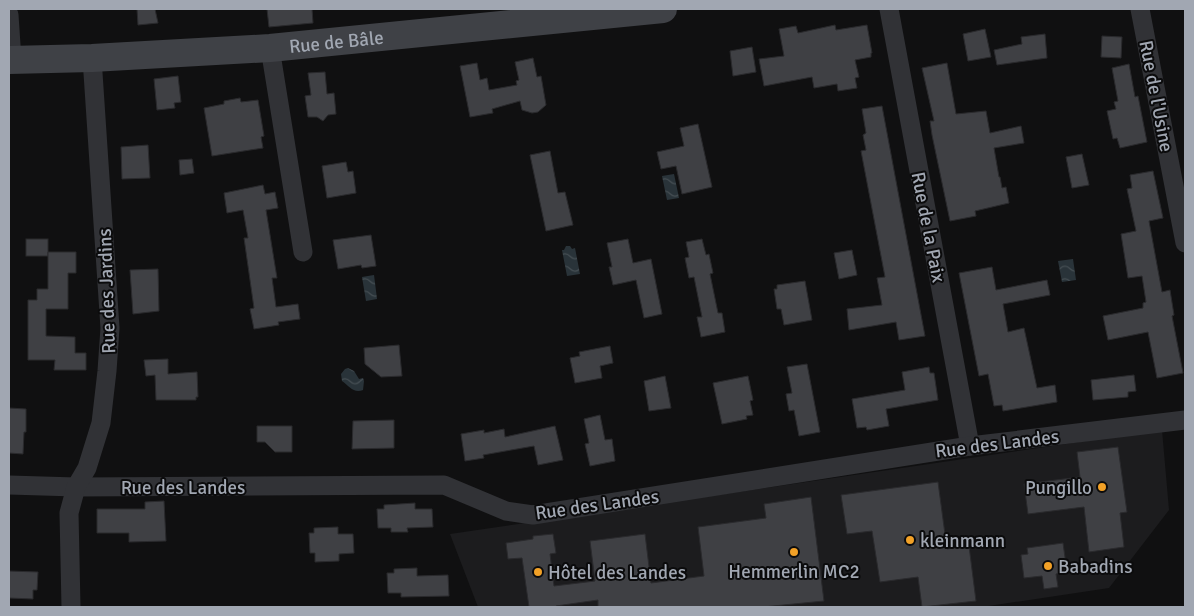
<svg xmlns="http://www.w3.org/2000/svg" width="1194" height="616" font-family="Signika,sans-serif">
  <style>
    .built { fill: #1c1c1e }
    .water { fill: url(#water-waves) }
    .building { fill: #3f4044; stroke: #2a2a2d }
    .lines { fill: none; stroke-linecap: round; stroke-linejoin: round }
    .street { stroke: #313236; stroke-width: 19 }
    .secondary { stroke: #3f4146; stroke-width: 28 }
    .poi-dot { fill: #f2a127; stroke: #0b0b0c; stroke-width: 2 }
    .labels { text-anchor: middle; stroke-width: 4; stroke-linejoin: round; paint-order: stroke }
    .street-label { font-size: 19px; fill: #a1a7b2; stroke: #0b0b0c }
    .poi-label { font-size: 19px; fill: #a1a7b2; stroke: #0b0b0c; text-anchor: start }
  </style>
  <defs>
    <pattern id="water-waves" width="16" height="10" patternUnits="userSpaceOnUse" patternTransform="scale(1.25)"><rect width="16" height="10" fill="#293339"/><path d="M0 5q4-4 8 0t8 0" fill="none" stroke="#454e53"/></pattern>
  </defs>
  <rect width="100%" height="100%" fill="#101011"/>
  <polygon class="built" points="1162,430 1169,510 1109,588 982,607 478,607 450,534"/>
  <g class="water">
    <polygon points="674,174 679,198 667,200 662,176"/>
    <polygon points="566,246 570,246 572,249 575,248 580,274 567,276 562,250 564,250"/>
    <polygon points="1073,259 1076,280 1062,282 1058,261"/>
    <polygon points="374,275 377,299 366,301 362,277"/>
    <path d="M 348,368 L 354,371 L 359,379 L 363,378 L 364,381 L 363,390 C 354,394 349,386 342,381 L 341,374 L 345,369 Z"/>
  </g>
  <g class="building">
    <polygon points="137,9 155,9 158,23 138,25"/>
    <polygon points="267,9 312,9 313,23 269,27"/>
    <polygon points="835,25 836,30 867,25 872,53 871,53 871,57 855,60 859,77 855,78 857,88 838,91 837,84 814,88 812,77 764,86 759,59 784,56 779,29 796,26 798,33"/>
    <polygon points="985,29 991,57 968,61 963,34"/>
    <polygon points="1045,34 1047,58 997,65 994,50 1022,44 1021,37"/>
    <polygon points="1102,36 1122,37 1121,58 1101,57"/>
    <polygon points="752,47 756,72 733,76 730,51"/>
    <polygon points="533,58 537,77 541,76 546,105 538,112 532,113 522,110 520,101 492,109 493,113 470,117 460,66 477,63 480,80 487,78 489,90 517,85 516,81 519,80 515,62"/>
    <polygon points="947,63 956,114 986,111 990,133 1021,126 1024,143 994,148 999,177 1000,177 1002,188 1006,187 1009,203 975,211 976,216 950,221 932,135 930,121 934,121 922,68"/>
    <polygon points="1129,64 1135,97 1138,96 1147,142 1120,148 1117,138 1113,139 1107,111 1116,109 1114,102 1118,101 1112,68"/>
    <polygon points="325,72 327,94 334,93 336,114 328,115 323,121 317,117 308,117 305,96 311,95 308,73"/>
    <polygon points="178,76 181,102 174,103 175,108 157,110 154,79"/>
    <polygon points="240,98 241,102 258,100 264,136 261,137 263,148 212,156 204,108 224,104 224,101"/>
    <polygon points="882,106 925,336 899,340 896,322 849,330 847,309 882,305 877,278 885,277 861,151 866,150 863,135 866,133 862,109"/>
    <polygon points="698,124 712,187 682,194 676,166 661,169 657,152 684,146 680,128"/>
    <polygon points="148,145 150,178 122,179 121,147"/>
    <polygon points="550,151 558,193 565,192 573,225 546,231 530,155"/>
    <polygon points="1082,154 1089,185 1072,188 1066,157"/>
    <polygon points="192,159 194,173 180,175 179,160"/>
    <polygon points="346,162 348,172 353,171 356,193 327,198 322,166"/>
    <polygon points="1153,171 1163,218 1149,221 1162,292 1170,290 1174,315 1172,316 1183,373 1157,378 1148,332 1108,340 1103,316 1143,308 1143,303 1146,302 1142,276 1128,278 1121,234 1136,231 1127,189 1132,188 1130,175"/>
    <polygon points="263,185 265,194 275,192 278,208 266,210 277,278 272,278 276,307 298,304 300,319 278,322 279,325 254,329 250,309 254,308 244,238 248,238 243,210 227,213 224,193"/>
    <polygon points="371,235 376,266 362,268 361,265 338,269 333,240"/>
    <rect x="26" y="239" width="22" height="17"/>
    <polygon points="628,239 633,263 651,259 662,314 644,318 636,280 613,285 609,267 612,267 607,243"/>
    <polygon points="702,239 706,255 709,254 713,273 710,274 718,313 722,313 725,332 701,337 697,317 702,317 694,277 689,278 685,258 689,257 686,242"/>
    <polygon points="852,250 857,275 839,279 834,253"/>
    <polygon points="48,252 76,252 76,273 68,273 68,309 46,309 46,336 75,337 75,353 86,353 86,370 54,370 55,360 28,360 28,300 37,300 37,289 48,289"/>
    <polygon points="992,267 996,290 1047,280 1050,295 1003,304 1008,332 1024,328 1037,388 1055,385 1057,402 1003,411 1002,405 994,406 988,374 979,376 959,273"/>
    <polygon points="158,269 159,311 133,314 130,270"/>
    <polygon points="805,281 812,320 784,325 781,309 777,309 774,289 777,289 777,285"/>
    <polygon points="399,345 402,376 381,377 365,364 364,348"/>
    <polygon points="610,346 613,363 600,366 602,378 575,383 570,358 580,356 579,352"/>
    <polygon points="168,359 168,374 197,372 198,397 196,397 196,400 156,400 155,375 146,376 144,360"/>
    <polygon points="807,364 820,432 799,436 794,410 789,411 786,394 792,393 787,367"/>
    <polygon points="929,367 930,373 934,373 938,400 886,409 889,426 867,430 866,427 857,428 852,399 905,390 902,372"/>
    <polygon points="1134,375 1136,391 1128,392 1128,397 1093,400 1091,380"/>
    <polygon points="665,376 671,408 649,411 644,381"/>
    <polygon points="748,376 753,400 750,401 753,415 746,416 747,419 722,424 713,383"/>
    <polygon points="9,408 26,409 26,432 24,432 23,454 9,453"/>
    <polygon points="600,415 605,440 612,439 615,461 590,466 585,444 589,443 584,419"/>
    <polygon points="394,420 394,448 352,449 353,421"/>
    <polygon points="257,426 292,426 292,452 275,452 265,442 257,442"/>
    <polygon points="555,426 563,460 538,465 534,446 483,455 484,458 465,461 461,434 484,430 484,433 504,429 505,437"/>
    <polygon points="1118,447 1127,512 1120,513 1124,547 1089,552 1084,507 1028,514 1024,484 1080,477 1077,452"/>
    <polygon points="938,482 947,549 969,546 976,601 922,607 918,577 880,582 872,531 847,534 841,495"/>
    <polygon points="811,497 824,601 763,607 598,607 598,600 556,606 556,607 529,607 522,558 508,559 506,543 533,539 533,536 553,534 556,553 550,554 554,586 595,581 590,541 645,534 651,583 704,576 698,527 766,518 764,504"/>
    <polygon points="164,501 166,541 129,542 129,533 97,533 97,509 145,509 145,502"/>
    <polygon points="415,503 415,509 432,509 433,527 407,528 408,532 391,532 391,528 378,528 377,509 384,509 384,505"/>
    <polygon points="338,527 338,534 353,534 354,553 339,554 339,561 315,562 315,553 310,553 309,533 314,533 314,528"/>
    <polygon points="1063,543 1067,572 1056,574 1058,587 1044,589 1042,576 1024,578 1021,555 1028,554 1027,548"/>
    <polygon points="417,568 417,576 448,575 449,596 401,597 401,593 388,593 387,573 394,573 394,569"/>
    <polygon points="9,571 38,572 37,590 33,590 33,599 9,598"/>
  </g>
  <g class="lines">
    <g class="street">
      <polyline points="889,9 970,446"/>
      <polyline points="1140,9 1185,243"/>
      <polyline points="9,15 12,60"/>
      <polyline points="270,48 303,252"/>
      <polyline points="9,485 76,487 444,485 506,511 533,515 970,446 1185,420"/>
      <polyline points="71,607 69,513 76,487 87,468 101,423 107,371 110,328 92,58"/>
    </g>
    <path class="secondary" id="s1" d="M 9,60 L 92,58 L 270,48 L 663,9"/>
  </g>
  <g class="poi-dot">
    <circle cx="1102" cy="487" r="5"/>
    <circle cx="910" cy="540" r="5"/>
    <circle cx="794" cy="552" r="5"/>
    <circle cx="1048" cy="566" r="5"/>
    <circle cx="538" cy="572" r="5"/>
  </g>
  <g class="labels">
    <g class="street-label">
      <text dy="7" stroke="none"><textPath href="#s1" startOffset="328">Rue de Bâle</textPath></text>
      <text transform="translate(1157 96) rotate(79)" y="7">Rue de l'Usine</text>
      <text transform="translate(929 227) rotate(79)" y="7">Rue de la Paix</text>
      <text transform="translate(106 291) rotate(-92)" y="7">Rue des Jardins</text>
      <text transform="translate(997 443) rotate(-7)" y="7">Rue des Landes</text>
      <text x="183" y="494">Rue des Landes</text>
      <text transform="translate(597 504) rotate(-8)" y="7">Rue des Landes</text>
    </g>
    <g class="poi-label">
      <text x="1092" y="494" text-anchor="end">Pungillo</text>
      <text x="920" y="547">kleinmann</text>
      <text x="1058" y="573">Babadins</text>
      <text x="794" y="578" text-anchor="middle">Hemmerlin MC2</text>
      <text x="548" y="579">Hôtel des Landes</text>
    </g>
  </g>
  <rect width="1194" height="616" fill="none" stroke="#a1a7b2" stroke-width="20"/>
</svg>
